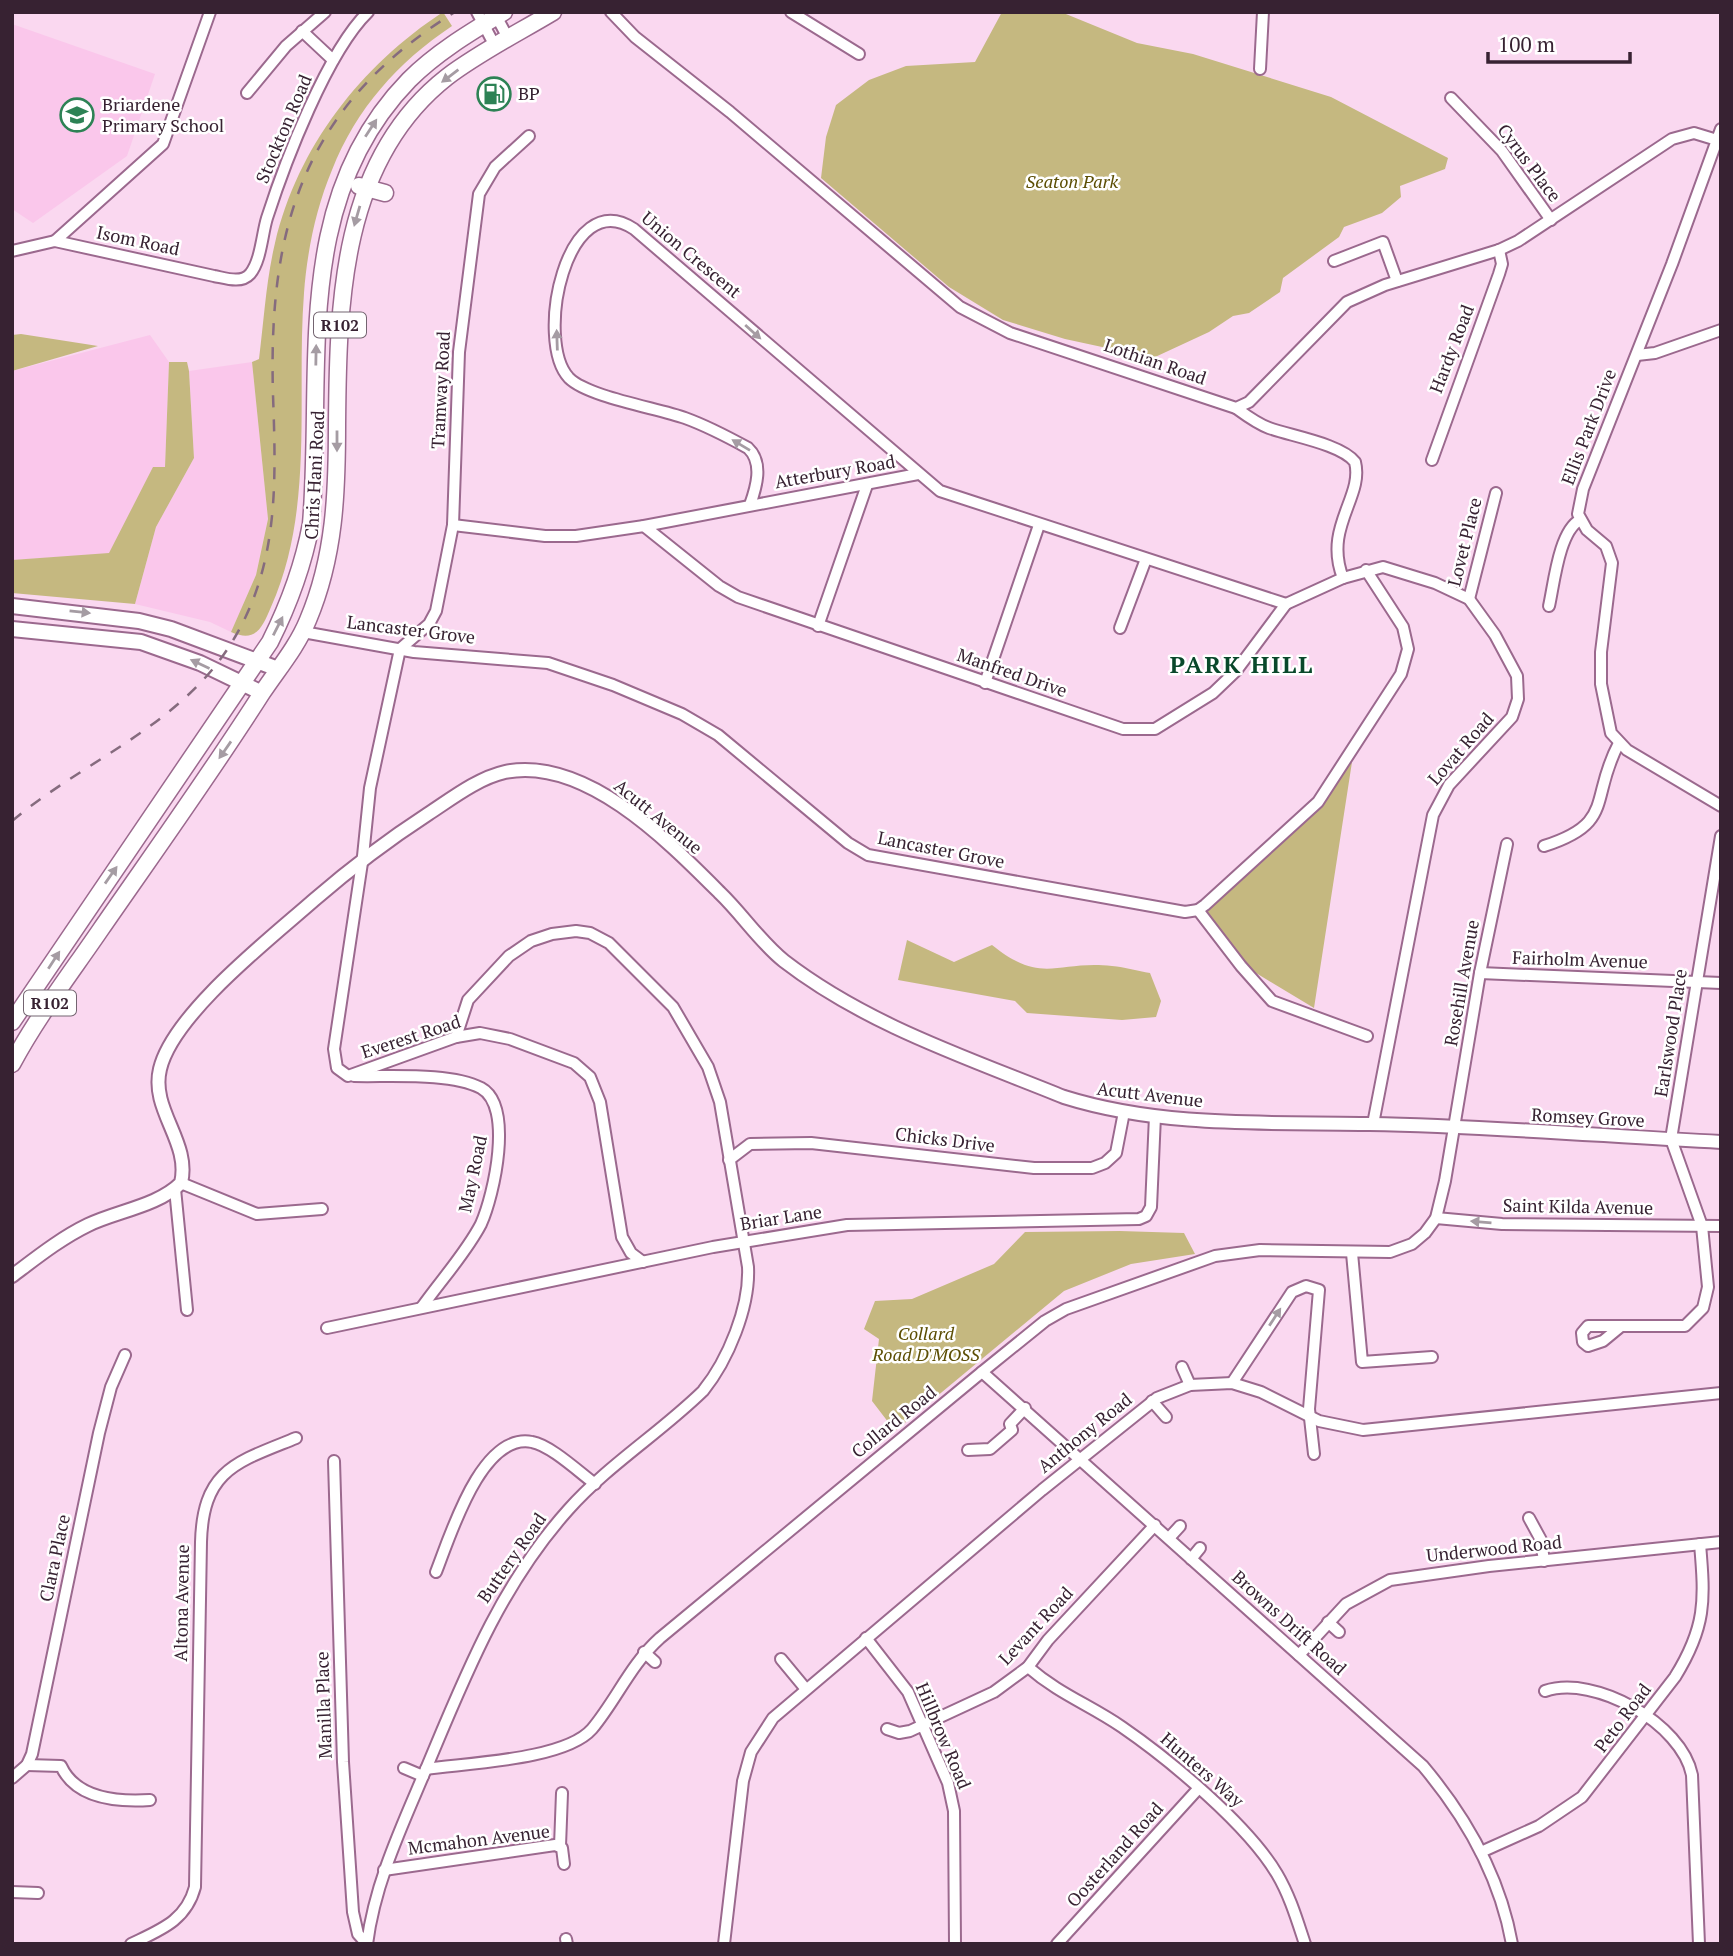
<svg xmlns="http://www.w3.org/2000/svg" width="1733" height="1956" font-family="'PT Serif',serif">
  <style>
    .built { fill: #fac7eb }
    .green { fill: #c5b880 }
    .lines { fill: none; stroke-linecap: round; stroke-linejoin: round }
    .minor-casing { stroke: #9b698e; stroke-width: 14 }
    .tertiary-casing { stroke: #9b698e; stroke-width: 16 }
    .secondary-casing { stroke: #9b698e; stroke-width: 18 }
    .primary-casing { stroke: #9b698e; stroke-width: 19 }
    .minor { stroke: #fff; stroke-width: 10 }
    .tertiary { stroke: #fff; stroke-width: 12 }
    .secondary { stroke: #fff; stroke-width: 14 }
    .primary { stroke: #fff; stroke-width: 16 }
    .rail { stroke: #856b7e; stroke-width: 2.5; stroke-dasharray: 12 12; stroke-linecap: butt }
    .oneway { fill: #a59ca3 }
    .labels { text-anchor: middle; stroke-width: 5; stroke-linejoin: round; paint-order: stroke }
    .shield { fill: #fff; stroke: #736470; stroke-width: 2 }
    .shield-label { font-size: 16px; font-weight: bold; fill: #372232 }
    .poi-label { font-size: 18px; fill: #372232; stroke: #fff; text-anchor: start }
    .street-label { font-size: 18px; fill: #372232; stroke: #fff }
    .park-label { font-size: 18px; font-style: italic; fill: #5c4e04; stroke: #fff }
    .district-label { font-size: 24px; font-weight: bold; letter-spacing: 2px; fill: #09482b; stroke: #fff }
  </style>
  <rect width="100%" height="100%" fill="#fad8f0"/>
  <g class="built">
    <polygon points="12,24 155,74 127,156 33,223 12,209"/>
    <polygon points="150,335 169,362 165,467 153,468 109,554 12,560 12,371"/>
    <polygon points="252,362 268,519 256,575 231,632 210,622 135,604 156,527 194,458 189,371"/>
  </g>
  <g class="green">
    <path d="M 443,12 L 452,26 C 398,62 356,109 332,170 C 316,208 307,252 304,293 C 296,398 315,508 271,607 C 262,628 256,643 231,632 L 256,575 L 268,519 L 252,362 L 259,359 C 264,320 266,281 275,243 C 298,146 361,66 443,12 Z"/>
    <polygon points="1002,12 1061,12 1137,43 1193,54 1331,97 1448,158 1445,169 1400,186 1401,197 1382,213 1344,227 1339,237 1283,278 1280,292 1249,313 1233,316 1209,332 1153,358 1065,339 1003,320 949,287 821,178 826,137 836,105 869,80 906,66 975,62"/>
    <polygon points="21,334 98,346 12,371 12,335"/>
    <polygon points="169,362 187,362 189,371 194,458 156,527 135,604 12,593 12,560 109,553 153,467 165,467"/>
    <polygon points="1352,762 1314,1008 1251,970 1206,912 1313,812"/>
    <path d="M 907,940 L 954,962 L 992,945 C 1043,986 1056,960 1112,966 C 1125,967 1138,971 1150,973 L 1161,1001 L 1156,1017 L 1122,1020 L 1027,1013 L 1015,1001 L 898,980 Z"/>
    <polygon points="1120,1231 1184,1233 1195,1254 1131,1264 1064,1291 895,1431 872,1401 879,1339 864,1329 875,1301 912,1299 994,1264 1025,1232"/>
  </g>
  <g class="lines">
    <defs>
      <g id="minor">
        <polyline points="477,12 495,46"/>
        <polyline points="494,12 508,38"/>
        <polyline points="611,12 635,37 730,112 960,307 1010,333 1236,408 1249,402 1347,302 1385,285 1499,250 1518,241 1672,139 1694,133 1717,140"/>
        <polyline points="791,12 859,54"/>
        <polyline points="302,31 333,60"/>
        <polyline points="1260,69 1263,12"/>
        <polyline points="247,93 286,46 325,12"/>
        <polyline points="1451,98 1502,151 1551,220"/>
        <polyline points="1721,129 1672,264 1583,489 1578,514 1587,530 1606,546 1612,563 1601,652 1601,684 1611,733 1627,750 1721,806"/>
        <polyline points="55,241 163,144 210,12"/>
        <path d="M 12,251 L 55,241 L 214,276 C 225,278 241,284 250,274 C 261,261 262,234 267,218 C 285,162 327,52 368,12"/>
        <polyline points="1334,261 1383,242 1397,281"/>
        <polyline points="1637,355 1655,353 1721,330"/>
        <path d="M 1236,408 C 1247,416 1256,423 1269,428 C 1291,436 1341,444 1355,462 C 1364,497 1323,527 1343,578"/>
        <polyline points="1432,460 1499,274 1502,264 1499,250"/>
        <path d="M 750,505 C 756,488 764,463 748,448 C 728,437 707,426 685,418 C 657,408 588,397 569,378 C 534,341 566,184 634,229 L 940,491 L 1286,604"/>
        <polyline points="453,525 545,536 576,536 644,526 918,474"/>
        <polyline points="644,526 719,586 738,597 1123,729 1155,729 1213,693 1236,671 1286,604 1343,578 1383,567 1435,583 1469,599 1495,635 1517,676 1518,699 1512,717 1449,785 1433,815 1373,1124"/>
        <polyline points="1469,599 1496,493"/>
        <path d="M 1549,606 C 1554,584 1559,531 1580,520"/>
        <polyline points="818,626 867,485"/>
        <polyline points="1120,628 1146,559"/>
        <polyline points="303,632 414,652 548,663 613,685 682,714 718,735 848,843 868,855 1185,912 1198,910 1205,905 1318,802 1401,674 1408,649 1403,627 1366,570"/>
        <polyline points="400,649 370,788 363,856 334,1049 337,1068 348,1076 456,1037 480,1033 510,1039 574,1063 590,1077 600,1102 622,1237 631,1253 643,1262"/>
        <polyline points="400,649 429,624 436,611 453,525 459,352 479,194 495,167 529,136"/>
        <polyline points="985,683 1039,525"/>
        <path d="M 1544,846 C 1616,823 1589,799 1619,743"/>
        <polyline points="1198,910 1241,966 1272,1001 1367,1036"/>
        <polyline points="1480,973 1721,983"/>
        <path d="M 354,1076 C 389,1077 450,1072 481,1088 C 514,1106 494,1195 481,1224 C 466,1253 441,1280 422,1307"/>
        <polyline points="729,1160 750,1144 811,1143 1034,1168 1092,1168 1105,1163 1116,1153 1124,1112"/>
        <polyline points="181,1183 257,1214 322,1209"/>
        <polyline points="175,1189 187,1310"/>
        <polyline points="1436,1218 1502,1224 1721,1226"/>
        <polyline points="1352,1253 1362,1362 1432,1357"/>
        <polyline points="1620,1327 1603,1341 1588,1346 1583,1342 1582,1333 1588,1326 1685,1326 1703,1308 1708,1287 1702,1226 1671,1139 1721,836"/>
        <polyline points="327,1328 713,1247 847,1225 1139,1219 1146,1216 1151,1207 1155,1116"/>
        <polyline points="1182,1367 1190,1385"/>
        <path d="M 982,1372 L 1423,1766 C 1466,1817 1500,1877 1512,1944"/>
        <polyline points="1232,1383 1292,1292 1306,1286 1319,1290 1309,1409 1314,1454"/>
        <polyline points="1152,1401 1166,1417"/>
        <polyline points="968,1450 990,1449 1012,1430 1010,1424 1025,1408"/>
        <polyline points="334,1461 343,1762 353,1912 358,1934 367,1944"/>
        <polyline points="1529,1518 1541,1540 1544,1561"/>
        <polyline points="1169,1538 1180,1526"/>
        <polyline points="1191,1559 1200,1548"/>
        <path d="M 436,1572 C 450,1537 481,1432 532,1442 C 550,1445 579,1472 595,1484"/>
        <polyline points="1328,1622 1339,1632"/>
        <polyline points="866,1638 908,1692 948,1783 954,1811 955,1944"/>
        <polyline points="644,1652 655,1662"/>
        <polyline points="1299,1655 1346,1604 1390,1580 1489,1566 1721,1542"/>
        <polyline points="781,1659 805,1688"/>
        <path d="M 1028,1667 C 1059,1694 1090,1705 1122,1727 C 1170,1760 1248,1825 1277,1874 C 1290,1896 1297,1920 1305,1944"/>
        <path d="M 1545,1691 C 1595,1674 1682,1724 1692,1775 L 1699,1944"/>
        <polyline points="887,1729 899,1733 910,1731 994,1692 1028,1667 1048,1640 1155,1525"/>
        <path d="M 27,1765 L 61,1766 C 76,1799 119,1802 150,1800"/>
        <polyline points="404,1768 423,1776"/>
        <path d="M 426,1769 C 467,1763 565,1760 592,1729 C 617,1699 630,1665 660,1638 L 982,1372 L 1045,1321 L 1066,1309 L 1215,1256 L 1260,1250 L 1390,1252 L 1412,1244 L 1425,1233 L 1436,1218 L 1445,1181 L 1480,973 L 1507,844"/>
        <polyline points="12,1778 27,1765 32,1754 99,1433 111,1387 125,1355"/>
        <polyline points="560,1846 562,1793"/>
        <path d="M 1481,1852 L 1539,1826 L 1582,1797 L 1675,1677 C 1706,1627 1705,1601 1700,1544"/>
        <polyline points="384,1870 555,1845 562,1848 564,1864"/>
        <polyline points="12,1892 38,1893"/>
        <polyline points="566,1939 567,1944"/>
        <path d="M 131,1944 C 160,1930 186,1921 195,1887 L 201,1542 C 203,1469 237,1462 296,1438"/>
        <path d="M 367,1944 C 375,1882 402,1826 426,1769 C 465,1676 500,1586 568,1510 C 608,1465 660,1433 703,1391 C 728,1360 750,1307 748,1267 L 720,1102 L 708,1067 L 673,1007 L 609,943 L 590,933 L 576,931 L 552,934 L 531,941 L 509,956 L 468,1000 L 456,1037"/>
        <polyline points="724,1944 743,1781 751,1752 773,1718 1042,1490 1157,1398 1190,1385 1232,1383 1261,1392 1319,1421 1363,1430 1721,1393"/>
        <polyline points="1057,1944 1198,1789"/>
      </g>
      <path id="tertiary" d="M 12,1276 C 36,1258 61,1238 88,1225 C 117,1211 158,1206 181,1183 C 191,1142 150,1110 160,1069 C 173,1014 271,938 314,900 C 351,868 388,840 428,814 C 451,799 478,778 505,772 C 585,756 668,841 720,893 C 742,914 760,942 784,961 C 867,1025 968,1058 1064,1097 C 1163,1128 1268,1122 1370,1124 C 1487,1126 1604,1136 1721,1142"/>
      <g id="secondary">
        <polyline points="12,606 139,621 171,629 278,669"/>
        <polyline points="12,629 141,642 200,663 262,693"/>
      </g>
      <g id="primary">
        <polyline points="359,186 385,193"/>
        <path d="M 12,1022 L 270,642 C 289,604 303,567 311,524 C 324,370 290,202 409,80 C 437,52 471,32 504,12"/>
        <path d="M 12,1064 C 37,1017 71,973 101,929 C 155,851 211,773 262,693 C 278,669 297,647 308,620 C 335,556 337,492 337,425 C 338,301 341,160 447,77 C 480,52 518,33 553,12"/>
      </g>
    </defs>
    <use href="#minor" class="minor-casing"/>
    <use href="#tertiary" class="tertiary-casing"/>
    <use href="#secondary" class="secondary-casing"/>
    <use href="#primary" class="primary-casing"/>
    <use href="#minor" class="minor"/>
    <use href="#tertiary" class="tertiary"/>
    <use href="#secondary" class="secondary"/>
    <use href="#primary" class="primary"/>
    <path class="rail" d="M 12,821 C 87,758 184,725 235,637 C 279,562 276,480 273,395 C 268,225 304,106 455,12"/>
  </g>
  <defs><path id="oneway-solid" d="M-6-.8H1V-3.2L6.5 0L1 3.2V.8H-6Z" transform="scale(1.75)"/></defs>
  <g class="oneway">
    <use href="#oneway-solid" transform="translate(450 76) rotate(143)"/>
    <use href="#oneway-solid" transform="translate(371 128) rotate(-57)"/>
    <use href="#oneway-solid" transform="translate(357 216) rotate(106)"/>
    <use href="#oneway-solid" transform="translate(753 332) rotate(42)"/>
    <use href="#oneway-solid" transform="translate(557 340) rotate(-92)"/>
    <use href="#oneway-solid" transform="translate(316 355) rotate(-89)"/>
    <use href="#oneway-solid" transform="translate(337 441) rotate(90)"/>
    <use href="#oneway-solid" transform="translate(741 445) rotate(-149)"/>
    <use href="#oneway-solid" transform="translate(80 612) rotate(6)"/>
    <use href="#oneway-solid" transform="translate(278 626) rotate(-63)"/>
    <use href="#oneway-solid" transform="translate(200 664) rotate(-155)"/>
    <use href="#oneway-solid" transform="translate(225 750) rotate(125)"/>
    <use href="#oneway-solid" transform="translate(111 875) rotate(-55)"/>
    <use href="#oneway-solid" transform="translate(54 960) rotate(-57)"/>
    <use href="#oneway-solid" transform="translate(1481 1222) rotate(-175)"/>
    <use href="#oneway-solid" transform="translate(1275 1317) rotate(-57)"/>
  </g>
  <defs>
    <symbol id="fuel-ring" viewBox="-11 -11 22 22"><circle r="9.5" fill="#fff" stroke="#2d8255" stroke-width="1.5"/><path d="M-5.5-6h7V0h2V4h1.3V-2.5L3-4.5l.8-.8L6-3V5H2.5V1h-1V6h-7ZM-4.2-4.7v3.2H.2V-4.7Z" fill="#2d8255"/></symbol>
    <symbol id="school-ring" viewBox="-11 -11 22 22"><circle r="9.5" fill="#fff" stroke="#2d8255" stroke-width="1.5"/><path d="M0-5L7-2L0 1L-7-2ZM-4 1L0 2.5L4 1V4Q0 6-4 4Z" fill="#2d8255"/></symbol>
  </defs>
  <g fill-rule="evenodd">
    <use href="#fuel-ring" x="475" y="75" width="38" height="38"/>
    <use href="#school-ring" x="58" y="96" width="38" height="38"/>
  </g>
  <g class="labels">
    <g class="shield">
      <rect x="314" y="312.5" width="52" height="25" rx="5"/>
      <rect x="24" y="990.5" width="52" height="25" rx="5"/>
    </g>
    <g class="shield-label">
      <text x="340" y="331">R102</text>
      <text x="50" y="1009">R102</text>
    </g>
    <g class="poi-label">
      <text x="518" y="100">BP</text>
      <text x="102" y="111">Briardene<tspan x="102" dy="21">Primary School</tspan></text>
    </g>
    <g class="street-label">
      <text transform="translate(284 129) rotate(-67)" y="6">Stockton Road</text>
      <text transform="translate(1529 163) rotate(53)" y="6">Cyrus Place</text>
      <text transform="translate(138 241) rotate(12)" y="6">Isom Road</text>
      <text transform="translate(691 255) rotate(40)" y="6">Union Crescent</text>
      <text transform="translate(1452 349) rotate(-69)" y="6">Hardy Road</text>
      <text transform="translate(1155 362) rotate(19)" y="6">Lothian Road</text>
      <text transform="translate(441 390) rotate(-87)" y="6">Tramway Road</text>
      <text transform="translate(1589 427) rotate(-69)" y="6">Ellis Park Drive</text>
      <text transform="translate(835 472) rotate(-10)" y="6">Atterbury Road</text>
      <text transform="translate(315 475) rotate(-87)" y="6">Chris Hani Road</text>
      <text transform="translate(1465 542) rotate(-76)" y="6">Lovet Place</text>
      <text transform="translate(411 630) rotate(7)" y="6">Lancaster Grove</text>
      <text transform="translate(1012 673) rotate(19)" y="6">Manfred Drive</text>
      <text transform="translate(1461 749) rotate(-49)" y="6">Lovat Road</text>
      <text transform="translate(658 817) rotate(39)" y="6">Acutt Avenue</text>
      <text transform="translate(941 850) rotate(11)" y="6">Lancaster Grove</text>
      <text transform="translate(1580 960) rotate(2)" y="6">Fairholm Avenue</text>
      <text transform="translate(1462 983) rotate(-80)" y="6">Rosehill Avenue</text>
      <text transform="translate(1671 1033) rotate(-81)" y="6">Earlswood Place</text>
      <text transform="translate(411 1037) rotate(-18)" y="6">Everest Road</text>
      <text transform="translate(1150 1095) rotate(7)" y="6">Acutt Avenue</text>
      <text transform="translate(1588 1118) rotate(3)" y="6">Romsey Grove</text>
      <text transform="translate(945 1140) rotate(7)" y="6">Chicks Drive</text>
      <text transform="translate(473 1174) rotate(-78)" y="6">May Road</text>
      <text transform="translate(1578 1207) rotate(1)" y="6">Saint Kilda Avenue</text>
      <text transform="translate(781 1218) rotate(-9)" y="6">Briar Lane</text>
      <text transform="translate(894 1422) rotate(-39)" y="6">Collard Road</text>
      <text transform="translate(1085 1433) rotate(-39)" y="6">Anthony Road</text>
      <text transform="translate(1494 1549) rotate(-6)" y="6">Underwood Road</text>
      <text transform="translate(55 1558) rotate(-78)" y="6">Clara Place</text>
      <text transform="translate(512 1558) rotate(-55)" y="6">Buttery Road</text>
      <text transform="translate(182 1603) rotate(-89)" y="6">Altona Avenue</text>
      <text transform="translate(1289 1623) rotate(42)" y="6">Browns Drift Road</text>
      <text transform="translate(1036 1626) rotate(-47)" y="6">Levant Road</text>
      <text transform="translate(324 1705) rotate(-92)" y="6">Manilla Place</text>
      <text transform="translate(1623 1718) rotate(-53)" y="6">Peto Road</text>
      <text transform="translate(943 1736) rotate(67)" y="6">Hillbrow Road</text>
      <text transform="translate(1202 1770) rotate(41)" y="6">Hunters Way</text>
      <text transform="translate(479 1840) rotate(-7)" y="6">Mcmahon Avenue</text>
      <text transform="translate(1115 1855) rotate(-48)" y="6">Oosterland Road</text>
    </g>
    <g class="park-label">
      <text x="1072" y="188">Seaton Park</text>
      <text x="926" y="1340">Collard<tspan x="926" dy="21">Road D'MOSS</tspan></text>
    </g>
    <g class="district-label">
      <text x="1242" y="673">PARK HILL</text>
    </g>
  </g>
  <rect width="1733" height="1956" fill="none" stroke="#372232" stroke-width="28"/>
  <path d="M1488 52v10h142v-10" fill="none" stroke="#372232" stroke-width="3.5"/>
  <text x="1498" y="52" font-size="21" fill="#372232" stroke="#ffffff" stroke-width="5" paint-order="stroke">100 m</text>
</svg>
